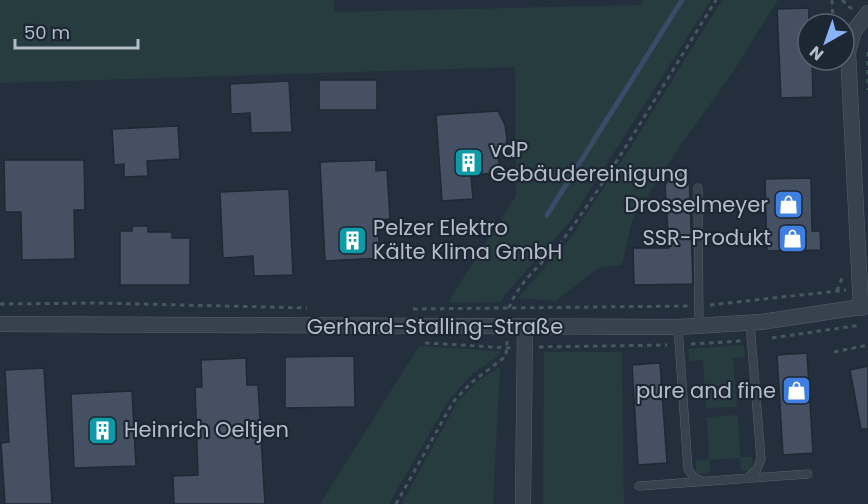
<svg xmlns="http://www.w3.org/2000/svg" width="868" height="504" font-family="Poppins,sans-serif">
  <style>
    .green { fill: #263c3f }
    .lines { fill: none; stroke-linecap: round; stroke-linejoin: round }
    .stream { stroke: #394c67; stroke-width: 5 }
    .building { fill: #455162; stroke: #1f2835; stroke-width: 1.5 }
    .service-casing { stroke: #565f6c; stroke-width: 9 }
    .minor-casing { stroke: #565f6c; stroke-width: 16 }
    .path { stroke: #44595c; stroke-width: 3; stroke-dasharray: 4.5 4.5; stroke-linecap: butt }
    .service { stroke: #38414e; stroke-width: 8 }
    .minor { stroke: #38414e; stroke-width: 15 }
    .labels { text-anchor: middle; stroke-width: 4.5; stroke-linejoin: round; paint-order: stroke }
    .poi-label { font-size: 21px; fill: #b4bcc9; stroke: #1d2633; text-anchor: start }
    .street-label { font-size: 21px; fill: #b4bcc9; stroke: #1d2633 }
  </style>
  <rect width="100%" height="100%" fill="#242f3e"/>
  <g class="green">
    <polygon points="0,0 334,0 335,12 640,5 644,0 711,0 569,223 507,292 501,302 450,303 451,297 516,196 515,67 0,83"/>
    <polygon points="722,0 778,0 731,75 682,143 632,220 622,265 598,268 556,301 518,298 571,237 630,148"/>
    <polygon points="744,345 745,357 733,358 737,407 706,408 703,360 689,361 688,349"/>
    <polygon points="419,346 501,351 494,359 472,374 448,401 389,504 320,504"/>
    <polygon points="544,352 622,352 624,504 543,504"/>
    <polygon points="500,367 493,504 401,504 458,401 478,381"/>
    <polygon points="738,415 740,457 752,457 753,470 741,471 740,458 710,460 710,473 696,474 696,460 709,459 707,417"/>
  </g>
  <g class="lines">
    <polyline class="stream" points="547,215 682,0"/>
  </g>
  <g class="building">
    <polygon points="809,8 808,60 812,60 813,97 781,98 777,9"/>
    <rect x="319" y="80" width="58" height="30"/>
    <polygon points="289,81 292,132 251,133 250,113 231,114 230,84"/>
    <polygon points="498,111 505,125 507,139 505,150 498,151 500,173 471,175 473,199 442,201 436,115"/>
    <polygon points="178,126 180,159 147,161 148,176 124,177 124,164 114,165 112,129"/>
    <polygon points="4,160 84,160 85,210 74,210 75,259 22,260 21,212 5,212"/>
    <polygon points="376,160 376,171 387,170 390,219 378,220 380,258 325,261 320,162"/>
    <polygon points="689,170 693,284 634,285 633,248 669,248 665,186 673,171"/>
    <polygon points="811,178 812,231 820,231 821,250 767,251 765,179"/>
    <polygon points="289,189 293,275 254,276 253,256 223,258 220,192"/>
    <polygon points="132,226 148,226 148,232 172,232 172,238 190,238 190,285 120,285 120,231 132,231"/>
    <polygon points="807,353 813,453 783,455 777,355"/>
    <polygon points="354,356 355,407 285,408 285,357"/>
    <polygon points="246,358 247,385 258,385 265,504 174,504 173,476 198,475 195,387 202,387 201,360"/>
    <polygon points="660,363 667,463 638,465 632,365"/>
    <polygon points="868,366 868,429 861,429 850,370"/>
    <polygon points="44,368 52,504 5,504 1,443 9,442 5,370"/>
    <polygon points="132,391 136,466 74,468 71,394"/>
  </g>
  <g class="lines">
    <defs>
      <g id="service">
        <polyline points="698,188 699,326"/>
        <polyline points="678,327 688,469 694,478 700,480"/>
        <polyline points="747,478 757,469 761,459 750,323"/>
        <polyline points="639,486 808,474"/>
      </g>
      <g id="minor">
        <polyline points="861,308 848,52 854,31 868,13"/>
        <polyline points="0,324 678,327 761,322 868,306"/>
        <polyline points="523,504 525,327"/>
      </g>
    </defs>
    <use href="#service" class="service-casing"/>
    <use href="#minor" class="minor-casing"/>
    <g class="path">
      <polyline points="832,0 833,24"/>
      <polyline points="842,0 852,9"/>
      <polyline points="868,52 868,90"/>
      <polyline points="837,291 842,278"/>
      <polyline points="0,304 97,303 307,308"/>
      <polyline points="710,305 846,290"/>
      <path d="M 509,308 C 521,276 549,260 568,233 C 622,158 667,78 716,0"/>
      <polyline points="413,309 688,306"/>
      <polyline points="772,338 861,325"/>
      <polyline points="425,343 511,348"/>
      <polyline points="691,344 742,341"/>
      <polyline points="539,347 667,345"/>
      <polyline points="834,352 868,345"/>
      <polyline points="396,504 453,402 471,383 506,356 507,341"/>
    </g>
    <use href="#service" class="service"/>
    <use href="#minor" class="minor"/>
  </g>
  <defs>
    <symbol id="building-square" viewBox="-11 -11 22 22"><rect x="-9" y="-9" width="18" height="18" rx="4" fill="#0f9aa8" stroke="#1d2633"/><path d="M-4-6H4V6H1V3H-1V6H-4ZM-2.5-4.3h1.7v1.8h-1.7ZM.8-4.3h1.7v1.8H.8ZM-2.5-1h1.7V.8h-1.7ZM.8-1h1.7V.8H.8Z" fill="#fff"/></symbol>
    <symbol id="shop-square" viewBox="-11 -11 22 22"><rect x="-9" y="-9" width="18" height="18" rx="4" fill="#3f7fe0" stroke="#1d2633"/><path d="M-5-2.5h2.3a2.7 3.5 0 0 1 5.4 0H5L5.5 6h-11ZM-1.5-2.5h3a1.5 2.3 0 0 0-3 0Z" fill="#fff"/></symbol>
  </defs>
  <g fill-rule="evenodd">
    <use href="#building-square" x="452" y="146" width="33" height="33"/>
    <use href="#shop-square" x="772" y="188" width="33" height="33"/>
    <use href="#shop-square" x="776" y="222" width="33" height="33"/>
    <use href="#building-square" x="336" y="224" width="33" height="33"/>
    <use href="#shop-square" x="780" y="374" width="33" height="33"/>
    <use href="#building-square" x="86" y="414" width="33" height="33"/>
  </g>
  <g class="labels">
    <g class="poi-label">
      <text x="490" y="157">vdP<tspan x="490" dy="24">Gebäudereinigung</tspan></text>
      <text x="768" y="212" text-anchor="end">Drosselmeyer</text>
      <text x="373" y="235">Pelzer Elektro<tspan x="373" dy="24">Kälte Klima GmbH</tspan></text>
      <text x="771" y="245" text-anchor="end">SSR-Produkt</text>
      <text x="776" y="398" text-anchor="end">pure and fine</text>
      <text x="124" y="437">Heinrich Oeltjen</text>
    </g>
    <g class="street-label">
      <text x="435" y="334">Gerhard-Stalling-Straße</text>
    </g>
  </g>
  <g transform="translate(826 42) rotate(220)"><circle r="28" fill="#1d2633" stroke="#59626f" stroke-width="1.5"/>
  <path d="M0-4.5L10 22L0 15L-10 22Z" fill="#8ab4f8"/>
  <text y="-9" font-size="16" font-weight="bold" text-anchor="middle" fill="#b4bcc9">N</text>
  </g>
  <path d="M15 39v9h123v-9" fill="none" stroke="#b4bcc9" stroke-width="3"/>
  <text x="24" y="39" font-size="18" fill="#b4bcc9" stroke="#1d2633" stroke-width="4.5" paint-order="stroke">50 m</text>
</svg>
